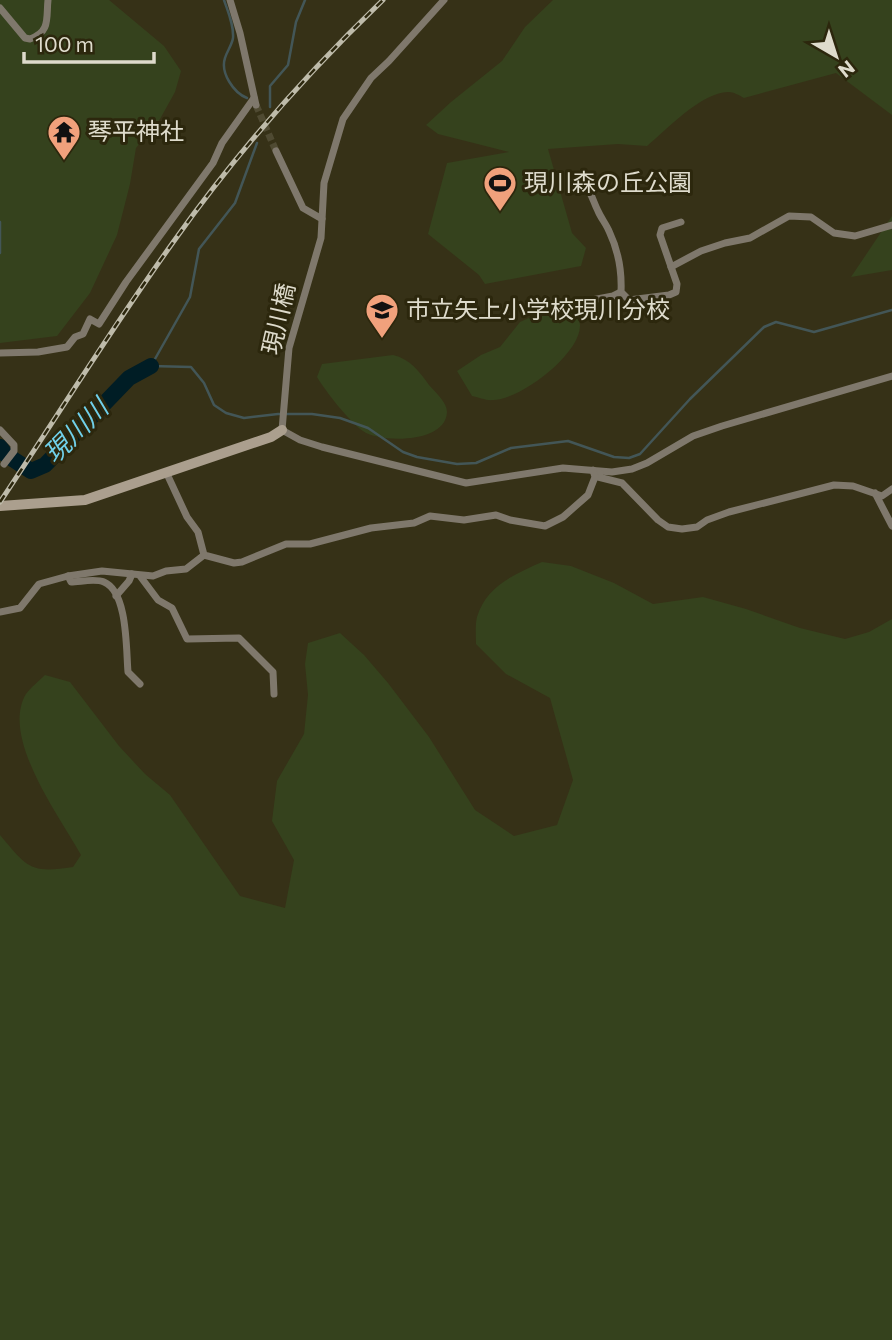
<svg xmlns="http://www.w3.org/2000/svg" width="892" height="1340" font-family="Commissioner,'Noto Sans JP',sans-serif">
  <style>
    .green { fill: #35421d }
    .lines { fill: none; stroke-linecap: round; stroke-linejoin: round }
    .stream { stroke: #435657; stroke-width: 2.5 }
    .river { stroke: #001d25; stroke-width: 16 }
    .street-tunnel { stroke: #4f4a32; stroke-width: 7; stroke-dasharray: 7 3.5; stroke-linecap: butt }
    .street { stroke: #7f786c; stroke-width: 7 }
    .secondary { stroke: #ab9f8e; stroke-width: 10 }
    .rail-casing { stroke: #bebbaa; stroke-width: 5 }
    .rail { stroke: #2c270d; stroke-width: 2.5; stroke-dasharray: 8; stroke-linecap: butt }
    .labels { text-anchor: middle; stroke-width: 6; stroke-linejoin: round; paint-order: stroke }
    .poi-label { font-size: 24px; fill: #dedbcc; stroke: #2c270d; text-anchor: start }
    .street-label { font-size: 24px; fill: #dedbcc; stroke: #2c270d }
    .water-label { font-size: 26px; font-style: italic; fill: #70d0ea; stroke: #2c270d }
  </style>
  <rect width="100%" height="100%" fill="#363117"/>
  <g class="green">
    <polygon points="0,0 109,0 164,46 181,71 175,92 160,119 136,148 130,184 117,235 90,293 57,336 0,343"/>
    <path d="M 553,0 L 892,0 L 892,115 L 836,73 L 744,98 C 739,95 733,92 729,92 C 703,91 666,130 647,146 L 618,144 L 548,149 L 572,233 L 586,248 L 581,266 L 485,284 L 479,275 L 428,234 L 447,163 L 509,152 L 438,134 L 426,125 L 451,102 L 502,61 L 525,27 Z"/>
    <polygon points="892,216 892,270 851,277"/>
    <path d="M 569,300 C 572,307 580,318 580,325 C 581,354 520,400 493,400 C 487,401 478,397 472,396 L 457,371 L 481,355 L 500,347 L 520,322 Z"/>
    <path d="M 393,355 C 410,359 419,371 429,385 C 435,392 447,402 447,412 C 446,444 379,443 363,431 C 349,421 326,392 317,377 L 322,364 Z"/>
    <path d="M 542,562 L 571,566 L 614,583 L 653,604 L 703,597 L 746,609 L 800,628 L 845,639 L 869,632 L 892,619 L 892,1340 L 0,1340 L 0,835 C 27,867 30,874 73,867 L 81,855 C 60,817 0,737 26,694 C 31,687 39,681 45,675 L 70,682 L 119,746 L 145,774 L 170,795 L 240,896 L 285,908 L 294,860 L 272,821 L 277,781 L 304,734 L 308,695 L 305,664 L 308,643 L 340,633 L 364,655 L 388,683 L 429,737 L 475,810 L 514,836 L 557,825 L 573,780 L 550,698 L 506,674 L 476,644 C 476,636 475,625 477,617 C 486,586 515,574 542,562 Z"/>
  </g>
  <g class="lines">
    <g class="stream">
      <path d="M 224,0 C 228,12 234,25 233,38 C 232,45 227,51 225,58 C 220,73 234,93 247,98"/>
      <polyline points="270,107 270,86 288,65 296,22 305,0"/>
      <polyline points="257,143 235,203 199,249 190,297 151,366 191,367 204,383 214,405 226,413 244,418 278,414 312,414 340,418 368,428 403,452 417,457 457,464 476,463 511,448 568,441 614,457 629,458 640,454 690,399 764,327 776,322 814,332 892,310"/>
      <polyline points="0,222 0,253"/>
    </g>
    <polyline class="river" points="0,447 5,454 31,471 45,465 129,378 151,366"/>
    <polyline class="street-tunnel" points="256,105 276,151"/>
    <g class="street">
      <polyline points="230,0 240,33 256,105"/>
      <polyline points="444,0 389,61 371,78 343,119 324,183 321,238 289,348 282,430 300,440 322,447 466,483 563,468 612,472 632,469 647,463 693,436 722,426 892,376"/>
      <path d="M 0,8 L 25,38 L 30,39 C 51,32 46,17 48,0"/>
      <polyline points="276,151 303,208 322,219"/>
      <path d="M 582,182 C 592,192 592,199 598,211 C 601,218 606,224 609,231 C 618,250 622,271 621,292 L 629,300 L 669,295 L 676,292 L 677,284 L 660,235 L 662,228 L 681,222"/>
      <polyline points="671,267 701,251 725,243 750,238 789,216 811,217 834,233 855,236 892,225"/>
      <polyline points="576,303 613,296 621,292"/>
      <polyline points="0,353 38,352 67,347 75,337 83,334 90,319 99,324 126,282 213,163 222,143 254,98"/>
      <polyline points="0,430 14,445 14,451 4,464"/>
      <polyline points="600,473 598,477 622,483 658,520 668,527 682,529 697,527 707,520 729,512 834,485 853,486 882,496 892,489"/>
      <polyline points="167,474 187,517 198,532 204,555 234,563 242,562 286,544 310,544 371,528 414,523 430,516 464,520 496,515 510,520 545,526 563,517 588,495 595,477 593,470"/>
      <polyline points="875,493 892,526"/>
      <path d="M 68,576 L 71,582 C 80,582 95,578 104,582 C 128,592 126,650 128,672 L 140,684"/>
      <polyline points="140,576 158,600 172,608 187,639 239,638 273,672 274,694"/>
      <polyline points="116,596 129,581 132,574"/>
      <polyline points="0,612 20,608 39,584 68,576 102,571 153,576 166,571 186,569 204,555"/>
    </g>
    <polyline class="secondary" points="0,506 85,500 271,437 282,430"/>
    <defs>
      <path id="rail" d="M 0,502 C 58,415 113,326 174,241 C 235,155 307,73 383,0"/>
    </defs>
    <use href="#rail" class="rail-casing"/>
    <use href="#rail" class="rail"/>
  </g>
  <defs>
    <symbol id="temple-pin" viewBox="-11 -11 22 30"><path d="M0 17L-7.5 6A9.5 9.5 0 1 1 7.5 6Z" fill="#f1a17c" stroke="#2c270d"/><path d="M0-6L5-2H3V0L6.5 2.5H4V6H1.5V3h-3V6H-4V2.5H-6.5L-3 0V-2H-5Z" fill="#111"/></symbol>
    <symbol id="stadium-pin" viewBox="-11 -11 22 30"><path d="M0 17L-7.5 6A9.5 9.5 0 1 1 7.5 6Z" fill="#f1a17c" stroke="#2c270d"/><path d="M0-5a6.5 5 0 1 0 0 10a6.5 5 0 1 0 0-10ZM-3.5-1.8h7v3.6h-7Z" fill="#111"/></symbol>
    <symbol id="school-pin" viewBox="-11 -11 22 30"><path d="M0 17L-7.5 6A9.5 9.5 0 1 1 7.5 6Z" fill="#f1a17c" stroke="#2c270d"/><path d="M0-5L7-2L0 1L-7-2ZM-4 1L0 2.5L4 1V4Q0 6-4 4Z" fill="#111"/></symbol>
  </defs>
  <g fill-rule="evenodd">
    <use href="#temple-pin" x="45" y="113" width="38" height="52"/>
    <use href="#stadium-pin" x="481" y="164" width="38" height="52"/>
    <use href="#school-pin" x="363" y="291" width="38" height="52"/>
  </g>
  <g class="labels">
    <g class="poi-label">
      <text x="88" y="140">琴平神社</text>
      <text x="524" y="191">現川森の丘公園</text>
      <text x="406" y="318">市立矢上小学校現川分校</text>
    </g>
    <g class="street-label">
      <text transform="translate(279 319) rotate(-77)" y="8">現川橋</text>
    </g>
    <g class="water-label">
      <text transform="translate(76 431) rotate(-45)" y="9">現川川</text>
    </g>
  </g>
  <g transform="translate(836 56) rotate(141)" stroke="#2c270d" stroke-width="5" paint-order="stroke">
  <path d="M0-5L12 26L0 18L-12 26Z" fill="#dedbcc"/>
  <text y="-10" font-size="19" font-weight="bold" text-anchor="middle" fill="#dedbcc">N</text>
  </g>
  <path d="M24 52v10h130v-10" fill="none" stroke="#dedbcc" stroke-width="3.5"/>
  <text x="35" y="52" font-size="21" fill="#dedbcc" stroke="#2c270d" stroke-width="5" paint-order="stroke">100 m</text>
</svg>
